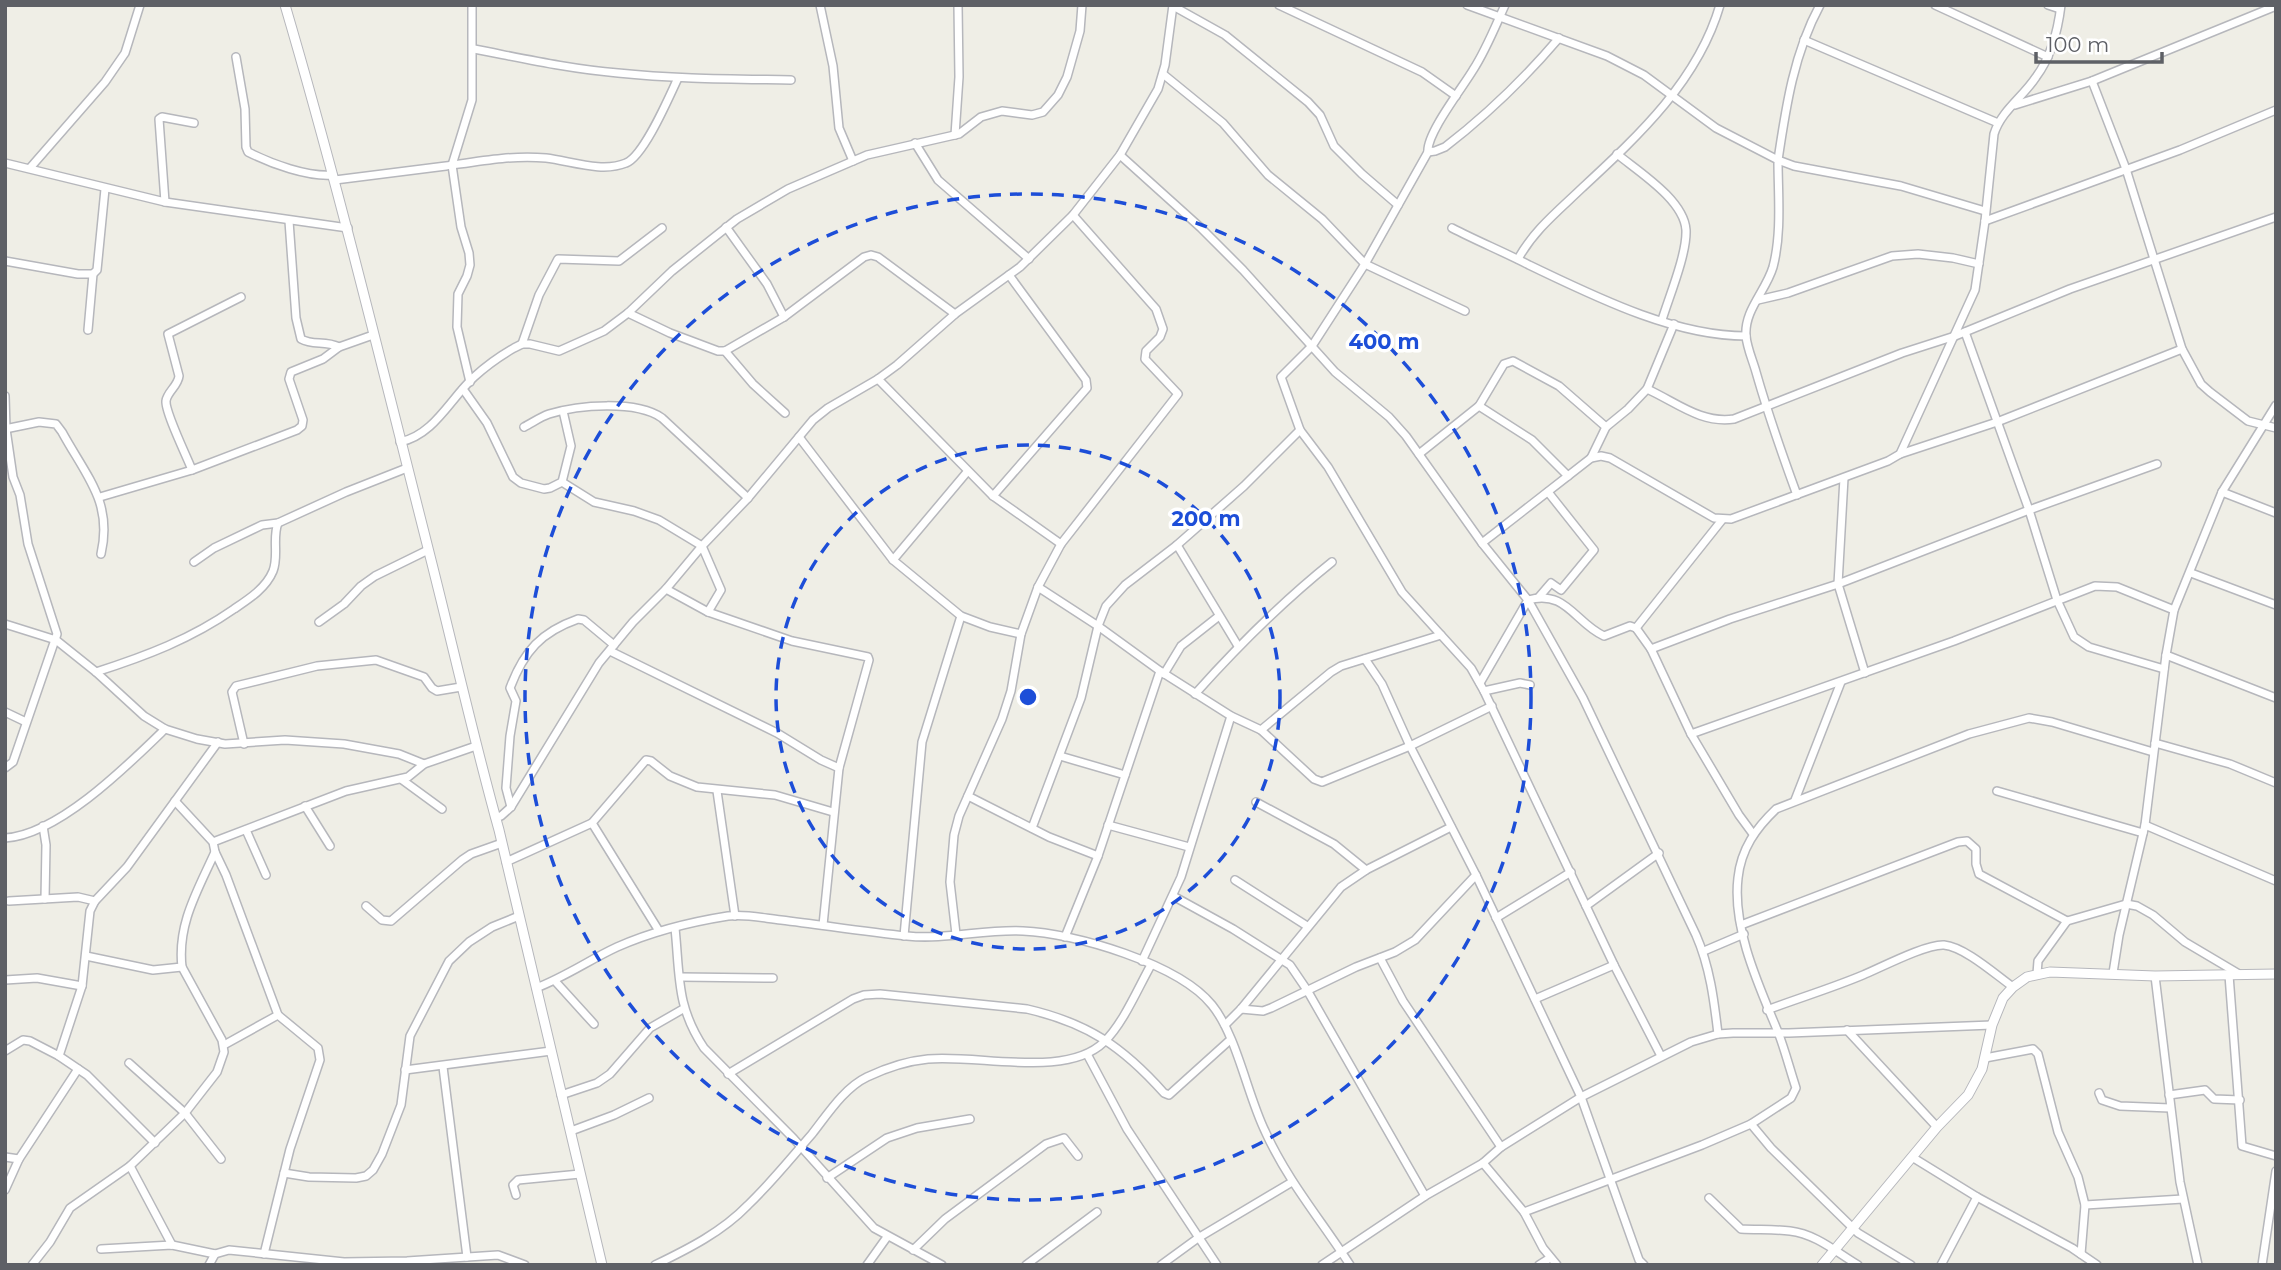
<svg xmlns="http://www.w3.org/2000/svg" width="2281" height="1270" font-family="Montserrat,sans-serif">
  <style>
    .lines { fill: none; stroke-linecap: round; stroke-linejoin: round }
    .minor-casing { stroke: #b6b7bc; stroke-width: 10 }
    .tertiary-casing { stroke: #b6b7bc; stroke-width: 11 }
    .minor { stroke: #fff; stroke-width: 7 }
    .tertiary { stroke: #fff; stroke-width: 9 }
    .ring { fill: none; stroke: #1d4ed8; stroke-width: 3.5; stroke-dasharray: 12 9 }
    .centre { fill: #1d4ed8; stroke: #fff; stroke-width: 3.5 }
    .ring-label { font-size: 21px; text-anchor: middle; font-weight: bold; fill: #1d4ed8; stroke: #fff; stroke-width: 7; stroke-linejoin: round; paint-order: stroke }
  </style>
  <rect width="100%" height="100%" fill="#efeee6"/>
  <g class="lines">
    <defs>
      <g id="minor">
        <polyline points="820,5 833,66 839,128 853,161"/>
        <polyline points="1279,5 1422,72 1456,96"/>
        <path d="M 1467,5 L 1607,56 L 1644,75 L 1716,128 L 1778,160 C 1778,194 1782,233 1773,267 C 1766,291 1744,310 1746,336 C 1747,348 1753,361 1756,372 C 1768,414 1782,454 1797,495"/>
        <path d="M 1820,5 C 1794,53 1786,106 1778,160 L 1794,166 L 1901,186 L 1985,211"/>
        <polyline points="1935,5 2048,57"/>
        <polyline points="2048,5 2060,9"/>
        <polyline points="1173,6 1225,35 1308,102 1320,115 1334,146 1362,174 1398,205"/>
        <polyline points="1804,40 1998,123"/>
        <path d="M 474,49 C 521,58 569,69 618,73 C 675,79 733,79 791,80"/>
        <path d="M 236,57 L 245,109 L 246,147 L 248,152 C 272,164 307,177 333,175"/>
        <polyline points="1163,74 1223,123 1268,175 1322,219 1365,264 1465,311"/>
        <polyline points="2092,81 2126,169 2182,349 2201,384 2210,392 2248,421 2276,428"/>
        <polyline points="2015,105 2092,81 2276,6"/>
        <polyline points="955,135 959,77 958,5"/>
        <polyline points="915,143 938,180 1029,259"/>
        <path d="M 1428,152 L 1435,151 L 1445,147 C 1488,114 1524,79 1559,38"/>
        <path d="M 1617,154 C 1639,172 1684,200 1686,230 C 1687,254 1669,297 1662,320"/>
        <path d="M 1120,155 L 1201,228 L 1243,270 L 1335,372 L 1389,417 L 1406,436 L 1482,543 L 1528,600 L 1583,698 L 1696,935 C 1710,967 1714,1000 1718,1034"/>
        <polyline points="5,163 165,202 348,228"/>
        <polyline points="30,168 105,82 125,53 140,5"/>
        <path d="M 335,180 C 372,175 409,171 446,166 C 480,161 512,155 546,158 C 571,161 602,173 626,163 C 644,156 669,97 678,78"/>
        <polyline points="165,202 159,119 162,117 194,123"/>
        <path d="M 289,221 L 296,318 L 301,339 C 313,346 325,340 339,347"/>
        <polyline points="1985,221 2180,150 2276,110"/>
        <polyline points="726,227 767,284 784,317"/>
        <path d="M 1452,228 C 1477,241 1504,252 1529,265 C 1594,296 1673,336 1746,336"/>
        <path d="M 1518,259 C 1534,230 1558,211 1582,188 C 1638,136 1698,81 1720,5"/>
        <polyline points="5,261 78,274 93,274"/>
        <polyline points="1758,300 1788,293 1892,256 1918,254 1953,258 1979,264"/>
        <polyline points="628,313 670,333 718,351 725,351 784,317 864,257 871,255 878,257 955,314"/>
        <polyline points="88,330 93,274 97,270 105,189"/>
        <polyline points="1965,332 2029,510 2057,600 2074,637 2089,647 2164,669"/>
        <polyline points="522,344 539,295 558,259 619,261 662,228"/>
        <polyline points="725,351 753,384 785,413"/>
        <polyline points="878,379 993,496 1061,544"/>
        <polyline points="470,382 457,327 458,294 467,276 470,265 469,253 461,227 452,165 472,100 472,5"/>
        <polyline points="463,389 487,423 513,477 521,483 544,489 550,488 562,482 571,446 563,411"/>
        <path d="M 1647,389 C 1676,402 1701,424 1734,419 L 1902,353 L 1955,336 L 2070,289 L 2276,217"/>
        <polyline points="5,396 6,429 13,477 20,495 28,544 57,634 13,762 5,768"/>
        <polyline points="1479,406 1532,440 1568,476"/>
        <path d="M 524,427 C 532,423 540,417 549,414 C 578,405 636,400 662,418 L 748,498"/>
        <path d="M 5,429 L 39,422 L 56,424 L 62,432 C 86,476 113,502 101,554"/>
        <polyline points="799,437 893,560 961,616 990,627 1021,634"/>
        <path d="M 400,442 C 434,435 450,399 474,377 C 486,366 500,356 514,348 L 522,344 L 530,344 L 559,351 L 604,331 L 628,313 L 672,271 L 737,219 L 788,189 L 853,161 L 867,155 L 959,134 L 981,117 L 1002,111 L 1032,115 L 1043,112 L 1058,95 L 1067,77 L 1080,31 L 1082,5"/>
        <polyline points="1419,454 1479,406 1504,364 1513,361 1559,386 1606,427"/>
        <polyline points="1900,454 1997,422 2182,349"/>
        <polyline points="1591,458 1606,427 1628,409 1647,389 1674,324"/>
        <path d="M 192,470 C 187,457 165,412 166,401 C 167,392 178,386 179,376 L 168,334 L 241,297"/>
        <polyline points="1844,478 1838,584 1865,673"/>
        <polyline points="562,482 594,502 634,511 659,520 702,546 721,590 708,612"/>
        <polyline points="2222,492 2276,513"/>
        <polyline points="993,496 1087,388 1086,380 1009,275"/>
        <polyline points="100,497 192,470 297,430 302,426 303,420 289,379 291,372 323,359 339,347 373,335"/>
        <path d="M 1482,543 L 1591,458 L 1601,456 L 1610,458 L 1714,518 L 1731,519 L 1888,461 L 1900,454 L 1975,290 L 1985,221 L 1994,134 C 2001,111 2023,97 2036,77 C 2051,57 2058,30 2061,5"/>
        <polyline points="1177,545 1238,646"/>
        <polyline points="893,560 967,472"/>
        <polyline points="194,562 214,548 262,525 278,523 346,492 407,468"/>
        <polyline points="2191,573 2276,605"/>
        <polyline points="1038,587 1098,626 1160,671 1231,716 1261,730 1314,779 1322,782 1410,746 1492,706"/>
        <polyline points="666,589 708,612 792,641 868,657 869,660 839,768 823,925"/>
        <polyline points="1539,597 1551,583 1561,590 1594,550 1548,492"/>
        <polyline points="319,622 344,604 361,586 375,576 428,550"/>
        <polyline points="5,624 56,640 96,672 144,716 165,729 197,739 225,744 285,740 344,744 399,754 424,764"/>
        <polyline points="1636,628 1651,649 1730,619 1838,584 2029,510 2157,464"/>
        <polyline points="1636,628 1722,520"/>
        <path d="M 1441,635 L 1402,592 L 1328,467 L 1300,430 L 1281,377 L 1312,346 L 1365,264 L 1428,152 C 1426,134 1463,87 1473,70 C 1486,50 1495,27 1505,5"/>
        <polyline points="1651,649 1691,734 1739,815 1753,834"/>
        <polyline points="610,651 777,733 821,760 839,768"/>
        <polyline points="2166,655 2276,698"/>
        <polyline points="1365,659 1382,684 1410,746 1476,875 1581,1097 1639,1260 1644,1265"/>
        <path d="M 96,672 C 146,656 191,639 234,609 C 249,599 266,588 273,571 C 279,556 272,538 278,523"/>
        <polyline points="1164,674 1181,646 1219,616"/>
        <path d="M 1480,683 L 1528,600 C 1566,589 1575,623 1604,636 L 1630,626 L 1636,628"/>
        <polyline points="1484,691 1520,683 1530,685"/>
        <path d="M 1195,694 C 1238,646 1282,602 1332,562"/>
        <polyline points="5,712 26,722"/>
        <polyline points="1261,730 1331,672 1341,666 1441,635 1471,668 1484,691 1614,965 1661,1056"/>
        <polyline points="1691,734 1954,641 2095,586 2117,587 2174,610"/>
        <polyline points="2155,743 2230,764 2276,783"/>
        <polyline points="244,744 232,692 236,686 317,666 376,660 424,677 432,688 437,691 461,687"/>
        <polyline points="1060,756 1125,775"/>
        <polyline points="401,779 442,809"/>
        <polyline points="717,791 735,916"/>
        <polyline points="1997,791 2143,833"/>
        <polyline points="968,796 1049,837 1098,856"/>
        <polyline points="1795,800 1841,682"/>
        <polyline points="1256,802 1334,844 1366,870"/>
        <polyline points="305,806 330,846"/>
        <path d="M 511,807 L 506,788 L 510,736 L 516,701 L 510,688 C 524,651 541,632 578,619 L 584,620 L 614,645"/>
        <polyline points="495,817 501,816 511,807 599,663 633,622 666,589 702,546 748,498 813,420 828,408 878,379 897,365 955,314 1020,267 1073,215 1120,155 1158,89 1165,65 1173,5"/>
        <polyline points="592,823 659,931"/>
        <polyline points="1108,825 1189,847"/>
        <polyline points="2145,825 2276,881"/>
        <polyline points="43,826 46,845 45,899"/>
        <polyline points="1032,828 1081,698 1098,626 1106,606 1125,585 1177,545 1244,486 1300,430"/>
        <polyline points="246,830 266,875"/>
        <path d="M 5,838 C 58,835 128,765 165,729"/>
        <polyline points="213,842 346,791 408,777 424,764 476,746"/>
        <polyline points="215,852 226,875 278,1015 318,1048 320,1060 290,1149 264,1254"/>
        <polyline points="506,862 592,823 646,760 651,761 670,776 697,787 775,795 833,812"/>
        <polyline points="1235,880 1307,926"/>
        <polyline points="1173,896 1233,929 1290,965 1307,990 1425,1196"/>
        <polyline points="9,901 78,897 95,901"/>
        <polyline points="366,906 382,920 391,921 462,860 471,854 502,843"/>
        <polyline points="1586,906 1659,853"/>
        <polyline points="1496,918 1571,872"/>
        <polyline points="1741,925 1958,842 1967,841 1976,849 1976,864 1979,874 2067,921"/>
        <path d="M 675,928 C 680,976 676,1006 704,1048 L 794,1139 L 874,1228 L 942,1265"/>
        <polyline points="956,934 950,882 954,835 959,816 1002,719 1011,691 1021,634 1038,587 1061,544 1178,394 1145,359 1146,351 1160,337 1163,329 1156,309 1073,215"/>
        <polyline points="904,936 922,742 961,616"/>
        <polyline points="1065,937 1098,856 1160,671"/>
        <polyline points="1704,951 1744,934"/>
        <polyline points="86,956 153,970 182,967"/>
        <polyline points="1380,958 1403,1001 1501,1147"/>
        <polyline points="1142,961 1181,877 1231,716"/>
        <polyline points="2113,973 2119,935 2145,825 2166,655 2174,610 2222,492 2276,405"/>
        <polyline points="2037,974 2038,961 2067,921 2126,904 2137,906 2153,915 2185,942 2239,974"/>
        <polyline points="2229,975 2242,1146 2276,1156"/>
        <polyline points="2155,976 2180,1182 2198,1265"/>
        <polyline points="680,977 773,978"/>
        <polyline points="5,980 37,978 82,986"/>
        <polyline points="555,981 594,1024"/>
        <path d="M 536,988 C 565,977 589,960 617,947 C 651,932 690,922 728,916 C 746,914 763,918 781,920 C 823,925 865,932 907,936 C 946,940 984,929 1023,931 C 1075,933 1179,964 1212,1005 C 1237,1036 1247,1094 1265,1131 C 1287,1180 1321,1220 1350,1265"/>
        <polyline points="1535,999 1614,965"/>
        <polyline points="1241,1009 1263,1011 1271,1008 1356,967 1395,952 1415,940 1476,875"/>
        <path d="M 1767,1010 C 1799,998 1832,988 1863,975 C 1882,967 1926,944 1944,945 C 1965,947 1996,975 2013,987"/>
        <polyline points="1225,1025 1241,1009 1341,887 1366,870 1451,827"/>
        <polyline points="1847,1030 1937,1127"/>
        <polyline points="224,1045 278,1015"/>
        <polyline points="5,1051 23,1040 30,1041 59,1056 87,1075 155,1143"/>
        <polyline points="1087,1054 1127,1129 1217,1265"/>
        <polyline points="59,1056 82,986 90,911 95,901 127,867 218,742"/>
        <polyline points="1985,1058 2033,1049 2038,1054 2058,1132 2078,1177 2085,1205 2081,1254"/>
        <polyline points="129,1063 185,1113 221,1159"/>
        <polyline points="443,1067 467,1257"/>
        <polyline points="405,1070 551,1051"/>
        <path d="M 728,1074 L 853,999 L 864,995 L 880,994 L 1027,1009 C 1088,1023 1123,1047 1164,1093 L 1169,1095 L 1230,1040"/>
        <polyline points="2099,1093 2102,1100 2120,1106 2170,1108"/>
        <polyline points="561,1095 597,1083 610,1074 650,1028 683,1009"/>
        <polyline points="2169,1095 2205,1090 2214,1099 2240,1100"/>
        <polyline points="1751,1124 1771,1148 1858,1233 1911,1265"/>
        <polyline points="571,1131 614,1115 649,1098"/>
        <polyline points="5,1157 19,1159"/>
        <polyline points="1912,1157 1977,1197 2072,1248 2097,1265"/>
        <polyline points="1483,1163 1524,1212 1543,1248 1557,1265"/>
        <polyline points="130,1166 172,1245"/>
        <polyline points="284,1173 309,1177 356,1178 366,1176 373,1170 382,1154 401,1105 410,1036 449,961 469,942 492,927 519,916"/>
        <polyline points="827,1178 887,1138 917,1128 970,1119"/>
        <polyline points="5,1190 19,1159 78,1069"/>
        <polyline points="516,1195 513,1185 518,1180 580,1174"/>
        <path d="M 1709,1198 L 1741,1229 C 1757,1230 1774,1229 1790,1231 C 1816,1234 1836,1252 1858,1265"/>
        <polyline points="2085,1205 2183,1199"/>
        <path d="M 1524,1212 L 1702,1145 L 1751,1124 L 1791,1098 L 1796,1088 C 1790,1070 1785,1050 1778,1032 C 1759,986 1732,928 1738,878 C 1741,849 1756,828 1776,809 L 1969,734 L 2029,718 L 2052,722 L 2153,752"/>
        <polyline points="101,1249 172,1245 215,1254 229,1250 344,1262 407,1261 498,1255 525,1265"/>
        <polyline points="913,1250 945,1219 1046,1144 1064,1138 1078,1156"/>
        <path d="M 32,1265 L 50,1242 L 70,1208 L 130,1166 L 185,1113 L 217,1072 L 224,1052 L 222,1040 L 182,967 C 177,924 198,890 215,852 L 213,842 L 175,801"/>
        <polyline points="209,1265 215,1254"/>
        <path d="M 655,1265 C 688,1249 722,1232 748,1205 C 771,1183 791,1158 812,1134 C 827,1115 844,1088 867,1077 C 886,1068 907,1061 928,1059 C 978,1054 1066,1079 1104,1042 C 1123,1024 1138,988 1151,965"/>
        <polyline points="867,1265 887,1237"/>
        <polyline points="1026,1265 1097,1212"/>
        <polyline points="1161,1265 1198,1238 1292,1182"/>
        <polyline points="1322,1265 1425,1196 1483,1163 1501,1147 1581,1097 1691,1042 1718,1034 1733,1033 1789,1033 1992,1025"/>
        <polyline points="1539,1265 1550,1258"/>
        <polyline points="1941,1265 1977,1197"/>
        <polyline points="2262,1265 2276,1171"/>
      </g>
      <g id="tertiary">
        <path d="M 285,5 C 338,185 382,367 428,548 C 452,642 473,737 499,830 L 602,1265"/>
        <polyline points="1822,1265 1937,1127 1968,1095 1982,1069 1992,1025 2003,998 2013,987 2027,977 2050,972 2155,976 2276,974"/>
      </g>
    </defs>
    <use href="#minor" class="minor-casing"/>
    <use href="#tertiary" class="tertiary-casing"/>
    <use href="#minor" class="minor"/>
    <use href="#tertiary" class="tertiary"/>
  </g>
  <g class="ring">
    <circle cx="1028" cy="697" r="252"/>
    <circle cx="1028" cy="697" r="503"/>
  </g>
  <circle cx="1028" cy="697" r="10" class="centre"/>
  <g class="ring-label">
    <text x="1384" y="349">400 m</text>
    <text x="1206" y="526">200 m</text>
  </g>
  <rect width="2281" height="1270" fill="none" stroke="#5e6066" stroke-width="14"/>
  <path d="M2036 52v10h126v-10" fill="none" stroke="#5e6066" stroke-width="3.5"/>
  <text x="2046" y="52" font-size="21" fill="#5e6066" stroke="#ffffff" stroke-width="5" paint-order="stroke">100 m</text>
</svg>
